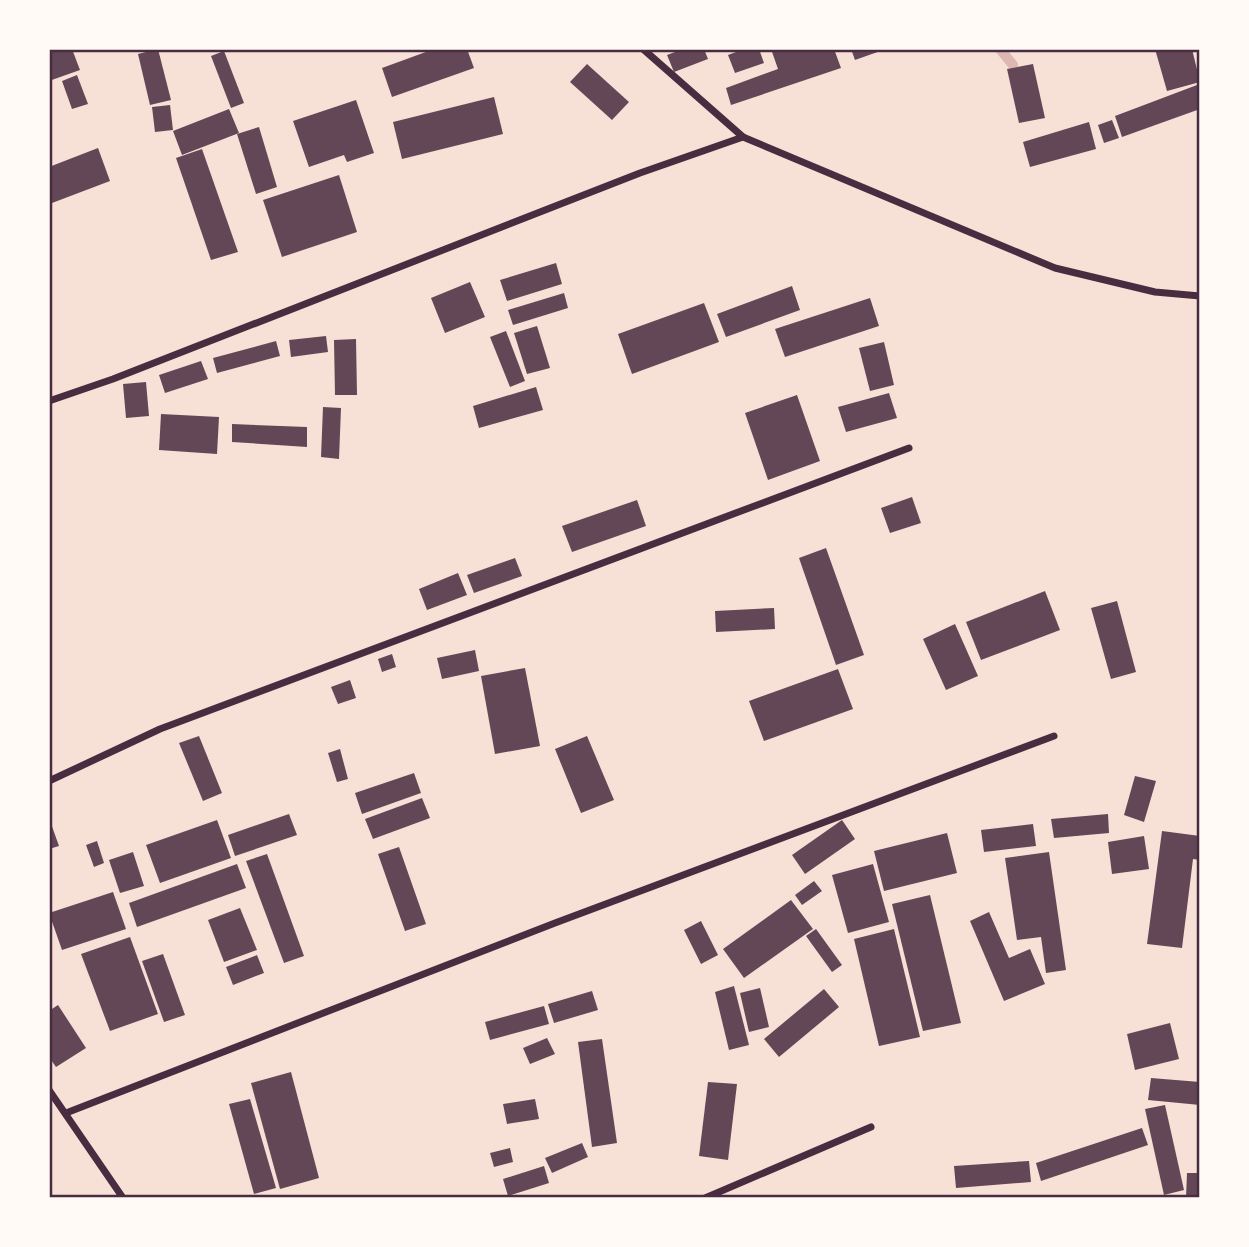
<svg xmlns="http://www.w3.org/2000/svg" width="1249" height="1247" font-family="Jost,sans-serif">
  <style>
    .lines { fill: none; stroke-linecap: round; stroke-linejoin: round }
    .stream { stroke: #dcb8b0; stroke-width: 10 }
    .building { fill: #644757 }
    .minor { stroke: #4a2c40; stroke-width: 7 }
    .neatline { fill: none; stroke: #4a2c40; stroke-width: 2.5 }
  </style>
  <rect width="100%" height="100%" fill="#f7e1d7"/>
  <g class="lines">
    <polyline class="stream" points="1000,49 1013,65"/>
  </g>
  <g class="building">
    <polygon points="49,49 72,49 80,70 49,81"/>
    <polygon points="158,49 171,100 150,105 138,54"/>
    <polygon points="434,49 467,49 474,68 392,97 382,68"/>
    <polygon points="683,49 704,49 708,59 674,72 667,55"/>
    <polygon points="744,49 759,49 764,63 735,73 728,55"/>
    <polygon points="771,49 834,49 841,68 731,105 726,88 778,69"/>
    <polygon points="851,49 886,49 855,60"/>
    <polygon points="1155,49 1192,49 1200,82 1167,91"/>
    <polygon points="224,51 244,103 231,108 211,56"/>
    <polygon points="587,64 629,102 612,120 570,82"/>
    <polygon points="1033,64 1045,118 1019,123 1007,69"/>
    <polygon points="77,75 88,104 72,109 62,81"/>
    <polygon points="1197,85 1200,93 1200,109 1122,137 1115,116"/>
    <polygon points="494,97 503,134 402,159 393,122"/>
    <polygon points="356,100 374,153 347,162 344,155 309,167 293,121"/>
    <polygon points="170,105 173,130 155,132 152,107"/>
    <polygon points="229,109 239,133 182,155 173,131"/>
    <polygon points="1112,120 1119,138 1104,143 1098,125"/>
    <polygon points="1089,122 1096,149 1030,167 1023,142"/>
    <polygon points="259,127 277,187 256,194 237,134"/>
    <polygon points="98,148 110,181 52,203 49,196 49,167"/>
    <polygon points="202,149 238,252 211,260 176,158"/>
    <polygon points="339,175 357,232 282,257 263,200"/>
    <polygon points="556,263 562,284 507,301 500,280"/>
    <polygon points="470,282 485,317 445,333 431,298"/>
    <polygon points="792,286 800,310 726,337 717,314"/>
    <polygon points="564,293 568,308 513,325 508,310"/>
    <polygon points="870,298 879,326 785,357 775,329"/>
    <polygon points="704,303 719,342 632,374 618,334"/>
    <polygon points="537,326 550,368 527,374 514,333"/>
    <polygon points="506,331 525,381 510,387 490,337"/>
    <polygon points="326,336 328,352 291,357 289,340"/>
    <polygon points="356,339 357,395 335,395 334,340"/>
    <polygon points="276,341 280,356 217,373 213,358"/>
    <polygon points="884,342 894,385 870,391 859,348"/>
    <polygon points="201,361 208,379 165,393 159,375"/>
    <polygon points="146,382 149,416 126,418 123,384"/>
    <polygon points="536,387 543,410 479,428 473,406"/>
    <polygon points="889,393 897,418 846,432 838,407"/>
    <polygon points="797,395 820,461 768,480 745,413"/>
    <polygon points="323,407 341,408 339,459 321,457"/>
    <polygon points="161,414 219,417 217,454 159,450"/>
    <polygon points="232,424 307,427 307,447 232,442"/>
    <polygon points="912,497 921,523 890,533 881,508"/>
    <polygon points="637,500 646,526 572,552 562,526"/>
    <polygon points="826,548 864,655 836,665 799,558"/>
    <polygon points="515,558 522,576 474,593 467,575"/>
    <polygon points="458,573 467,595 427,610 419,589"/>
    <polygon points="1045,591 1060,630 981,660 966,622"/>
    <polygon points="1117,601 1136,672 1111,679 1091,608"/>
    <polygon points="774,608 775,629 716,632 715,611"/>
    <polygon points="955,624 978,676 946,690 923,639"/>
    <polygon points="475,650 479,671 442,679 437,658"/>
    <polygon points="392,654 396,667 382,672 378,659"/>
    <polygon points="525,668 540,746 495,754 481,676"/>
    <polygon points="838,669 853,709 764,741 749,701"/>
    <polygon points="350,680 356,698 338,704 331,687"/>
    <polygon points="199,736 222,793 203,801 179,743"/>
    <polygon points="587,736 614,800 581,813 555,749"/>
    <polygon points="340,749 348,779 337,782 328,753"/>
    <polygon points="414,773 421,793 362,814 355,793"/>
    <polygon points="1135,776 1156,781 1144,822 1124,815"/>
    <polygon points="422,798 430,818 373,839 365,819"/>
    <polygon points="289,814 297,835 235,856 228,835"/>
    <polygon points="1108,814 1109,833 1054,838 1051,819"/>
    <polygon points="49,818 59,846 49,849"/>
    <polygon points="217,820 231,858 160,883 146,845"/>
    <polygon points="842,820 855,839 805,874 792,855"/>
    <polygon points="1033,824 1036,846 984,852 981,830"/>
    <polygon points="1162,831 1200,836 1200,860 1193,859 1182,948 1147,944"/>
    <polygon points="947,833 957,873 884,891 874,851"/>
    <polygon points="1144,836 1149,869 1112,874 1108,842"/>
    <polygon points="97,841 104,863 94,867 86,845"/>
    <polygon points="399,847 426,924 405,931 378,854"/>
    <polygon points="133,852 144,886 120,893 109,860"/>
    <polygon points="1049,852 1066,970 1046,973 1041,937 1017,940 1005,858"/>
    <polygon points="267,854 304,956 284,963 246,861"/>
    <polygon points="237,864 246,888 137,927 129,903"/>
    <polygon points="873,864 889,922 848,933 832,875"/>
    <polygon points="814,881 822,891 802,905 795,895"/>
    <polygon points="113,892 126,929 62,950 49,913"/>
    <polygon points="930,895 961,1023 923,1031 892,904"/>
    <polygon points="791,900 813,929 744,978 723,949"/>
    <polygon points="240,908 257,950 224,962 208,920"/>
    <polygon points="989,912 1009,958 1030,949 1045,984 1004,1001 970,921"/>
    <polygon points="701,921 718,955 701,964 684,930"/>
    <polygon points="816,929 842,965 832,972 806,936"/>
    <polygon points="894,929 920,1037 879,1046 854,939"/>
    <polygon points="130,937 158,1014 110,1031 81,954"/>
    <polygon points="163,954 185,1015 164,1022 142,961"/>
    <polygon points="257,955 264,973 233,985 226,967"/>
    <polygon points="734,986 749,1045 729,1050 715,992"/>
    <polygon points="760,988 769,1027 749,1032 740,993"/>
    <polygon points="824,989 839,1007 779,1057 764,1039"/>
    <polygon points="592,991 598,1010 554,1023 548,1004"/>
    <polygon points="58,1005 86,1048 56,1067 49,1057 49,1011"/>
    <polygon points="544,1006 549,1024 490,1040 485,1022"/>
    <polygon points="1170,1023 1179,1059 1135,1070 1127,1034"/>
    <polygon points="547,1038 555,1054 530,1064 523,1048"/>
    <polygon points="602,1039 617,1143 592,1147 578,1042"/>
    <polygon points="291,1072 319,1178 280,1189 251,1083"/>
    <polygon points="1151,1078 1200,1082 1200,1105 1148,1100"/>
    <polygon points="708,1082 737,1084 728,1160 699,1156"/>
    <polygon points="250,1099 276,1188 254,1194 229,1104"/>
    <polygon points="535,1099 539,1119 507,1124 503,1104"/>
    <polygon points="1165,1105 1184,1190 1164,1195 1145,1109"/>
    <polygon points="1142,1128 1148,1145 1041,1181 1036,1163"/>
    <polygon points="582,1143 588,1157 552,1173 545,1158"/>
    <polygon points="510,1148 513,1162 494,1167 490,1153"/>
    <polygon points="1029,1161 1031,1182 956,1188 954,1166"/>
    <polygon points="544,1166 549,1183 508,1196 503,1179"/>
    <polygon points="1187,1173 1200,1173 1200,1198 1186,1198"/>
  </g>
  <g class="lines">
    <g class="minor">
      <polyline points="643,49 743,137 1055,268 1155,292 1200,296"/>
      <polyline points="49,401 113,379 640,173 743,137"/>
      <polyline points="49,781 160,729 909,448"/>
      <polyline points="49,1090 123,1198"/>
      <polyline points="66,1113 555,923 1054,736"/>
      <polyline points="705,1198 871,1127"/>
    </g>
  </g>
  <rect width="1249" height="1247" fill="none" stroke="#fffaf5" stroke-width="102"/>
  <rect x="51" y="51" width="1147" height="1145" class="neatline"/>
</svg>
